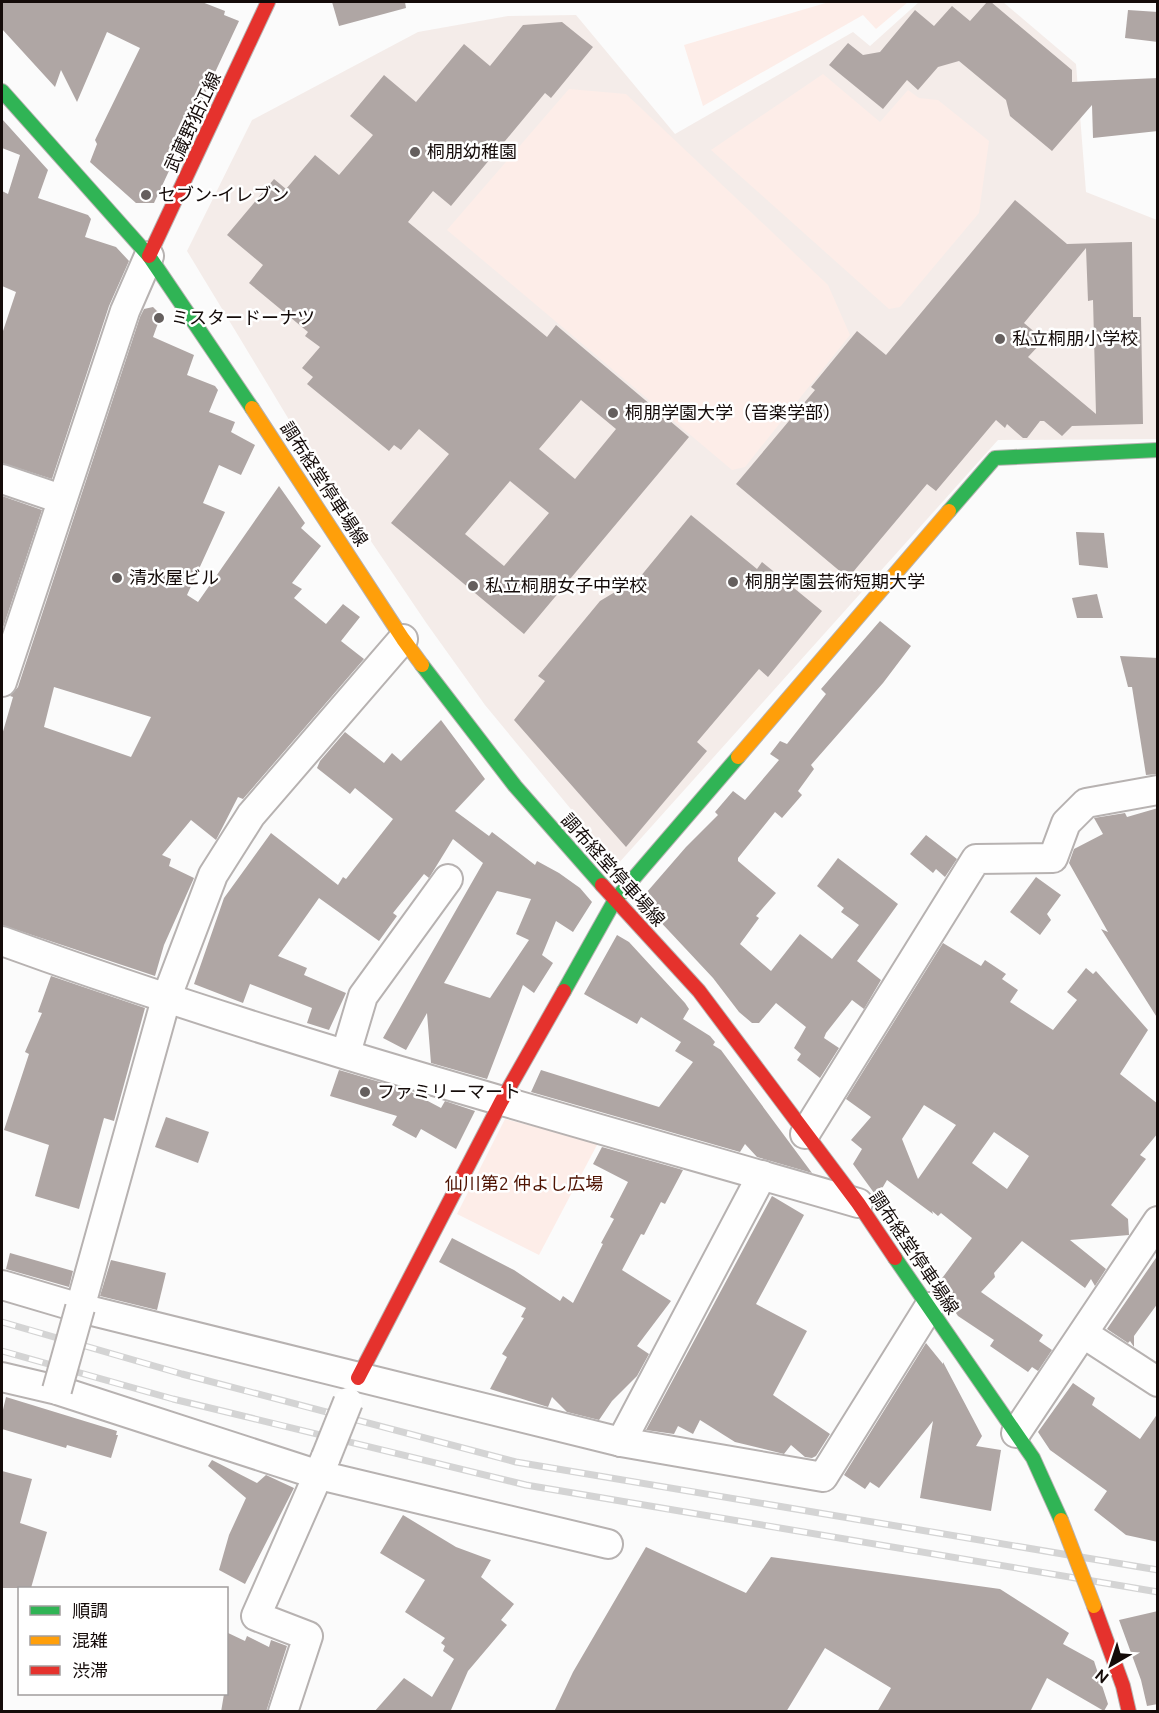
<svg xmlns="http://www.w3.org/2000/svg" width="1159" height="1713" font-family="Ubuntu,'Noto Sans JP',sans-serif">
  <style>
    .built { fill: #f4ece9 }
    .green { fill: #fdede8 }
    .building { fill: #afa6a4; fill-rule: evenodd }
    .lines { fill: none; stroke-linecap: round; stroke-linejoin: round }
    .street-casing { stroke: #b7b2b1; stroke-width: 32 }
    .fast-casing { stroke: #b7b2b1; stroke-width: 16 }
    .slow-casing { stroke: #b7b2b1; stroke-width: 16 }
    .jam-casing { stroke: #b7b2b1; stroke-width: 16 }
    .street { stroke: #fefefe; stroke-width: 28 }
    .fast { stroke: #30b455; stroke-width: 14 }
    .slow { stroke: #ff9f0a; stroke-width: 14 }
    .jam { stroke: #e5322d; stroke-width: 14 }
    .rail-casing { stroke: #d4d4d4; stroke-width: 7 }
    .rail { stroke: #fff; stroke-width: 4.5; stroke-dasharray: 14; stroke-linecap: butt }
    .street-bridge-casing { stroke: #b7b2b1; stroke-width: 32; stroke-linecap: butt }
    .slow-bridge-casing { stroke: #b7b2b1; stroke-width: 16; stroke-linecap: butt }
    .street-bridge { stroke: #fefefe; stroke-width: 28 }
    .slow-bridge { stroke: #ff9f0a; stroke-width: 14 }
    .poi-dot { fill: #655f5e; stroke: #fff; stroke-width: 2 }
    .labels { text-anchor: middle; stroke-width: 5; stroke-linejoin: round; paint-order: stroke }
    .street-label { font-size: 18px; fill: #140b09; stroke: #fff }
    .poi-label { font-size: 18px; fill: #140b09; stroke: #fff; text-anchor: start }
    .park-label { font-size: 18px; fill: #4f1302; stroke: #fff }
  </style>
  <rect width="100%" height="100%" fill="#fbfbfb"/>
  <polygon class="built" points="919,2 1003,2 1076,64 1086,192 1157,220 1157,439 998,440 617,865 485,705 427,624 291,423 187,251 252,120 418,32 508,16 576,15 675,134 853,32 870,46"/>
  <g class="green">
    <polygon points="829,2 908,2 876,29 863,15 703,106 684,45"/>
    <polygon points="823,74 880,122 908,90 919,98 938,100 989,141 979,213 900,307 889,309 711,150"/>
    <polygon points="569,89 626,94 828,285 850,335 745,467 732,470 447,230"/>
    <polygon points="505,1119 598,1143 539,1255 457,1214"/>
  </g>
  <g class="building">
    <polygon points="2,2 202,2 225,11 224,15 239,21 154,203 136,203 90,162 97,144 95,140 140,48 107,32 77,102 61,70 55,87 2,29"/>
    <polygon points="332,2 405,2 406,8 339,26"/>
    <polygon points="987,2 991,2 1072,70 1072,82 1158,78 1158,131 1093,138 1092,105 1052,151 1010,116 1006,100 959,61 938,67 918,90 907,80 883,109 829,65 848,43 863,55 880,52 915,10 934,26 952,6 970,21"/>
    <polygon points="1128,10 1158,12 1158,42 1125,38"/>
    <path d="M 562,22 L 593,47 L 551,98 L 545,93 L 451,206 L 433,191 L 408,222 L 547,337 L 556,325 L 689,437 L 524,634 L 391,523 L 449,454 L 419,429 L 401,450 L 394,445 L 389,451 L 307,384 L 313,377 L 302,368 L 320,347 L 305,336 L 308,332 L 249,283 L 263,265 L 227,235 L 274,179 L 286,189 L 315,155 L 339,175 L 373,135 L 350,116 L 384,75 L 416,102 L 464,44 L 490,66 L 523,25 ZM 581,400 L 616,429 L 575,479 L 539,449 ZM 510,481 L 549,513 L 504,566 L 465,534 Z"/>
    <polygon points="2,119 48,170 38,198 88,215 91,219 85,237 116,247 129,261 109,306 52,479 2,463 2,334 16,292 2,286 2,191 8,194 20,155 2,148"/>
    <path d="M 1015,200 L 1067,244 L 1132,242 L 1133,317 L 1141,317 L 1143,424 L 1072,426 L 1062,436 L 1044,421 L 1040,421 L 1027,438 L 1023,438 L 1007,424 L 1005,428 L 996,420 L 936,491 L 927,484 L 848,578 L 736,484 L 815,390 L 811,387 L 857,331 L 886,355 ZM 1086,248 L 1088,301 L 1093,300 L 1096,414 L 1028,357 L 1044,340 L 1024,323 Z"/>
    <path d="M 153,307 L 161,315 L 153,337 L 194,355 L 187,375 L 215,386 L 218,390 L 209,412 L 235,422 L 231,432 L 255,445 L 241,475 L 219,465 L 203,503 L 225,512 L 187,595 L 198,602 L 279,486 L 305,523 L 301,528 L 321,546 L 292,583 L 302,589 L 294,598 L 326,624 L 343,604 L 360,617 L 341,641 L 364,659 L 243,799 L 238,797 L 216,840 L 191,820 L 162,855 L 171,859 L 169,866 L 194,878 L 164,945 L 155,976 L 2,925 L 2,735 L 13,697 L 10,696 L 18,687 L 140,317 L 144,309 ZM 54,687 L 151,717 L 131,757 L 44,727 Z"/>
    <polygon points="2,496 42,510 2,631"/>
    <polygon points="691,515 757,569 762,562 822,611 768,677 759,669 697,742 707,751 626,847 514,720 545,681 538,676 600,601 640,577"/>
    <polygon points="1076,532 1104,533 1108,568 1079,565"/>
    <polygon points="1097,594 1103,618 1077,618 1072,598"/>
    <polygon points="880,621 911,646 883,683 811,765 814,769 798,791 802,795 782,818 775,812 738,858 738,861 776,893 756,916 759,918 740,944 771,971 800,934 832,959 859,925 841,912 844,908 817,886 838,858 898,904 857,961 881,980 864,1009 852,1000 826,1033 824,1038 839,1048 820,1078 797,1060 801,1054 794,1048 806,1027 776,1003 759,1023 752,1023 739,1012 713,978 640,900 686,847 718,815 715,812 733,791 745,800 779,760 770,754 780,741 787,744 826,694 821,689"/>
    <polygon points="1120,656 1158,658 1158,774 1146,775 1132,687 1128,687"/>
    <path d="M 441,720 L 485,779 L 455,811 L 489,836 L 492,832 L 535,865 L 537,861 L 559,873 L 580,888 L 592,902 L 573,932 L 556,921 L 542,955 L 553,963 L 534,993 L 523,985 L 487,1079 L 431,1063 L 427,1013 L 406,1050 L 383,1038 L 483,863 L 453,839 L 429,878 L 424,874 L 393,913 L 397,916 L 379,941 L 319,898 L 278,956 L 307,968 L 304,975 L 346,993 L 329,1030 L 307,1023 L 312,1008 L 250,984 L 243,1003 L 194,984 L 224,898 L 271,833 L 338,885 L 343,877 L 346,879 L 393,819 L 355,788 L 350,794 L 317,768 L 320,761 L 345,732 L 384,763 L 392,753 L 401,761 ZM 497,891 L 531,899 L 516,934 L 529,940 L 490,998 L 444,983 Z"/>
    <polygon points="1158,808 1158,1019 1101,929 1108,932 1069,863 1074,849 1103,834 1094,818 1125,813 1127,817"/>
    <polygon points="926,835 957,859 945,877 936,869 933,873 910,854"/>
    <polygon points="1036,877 1061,895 1047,914 1051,920 1040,935 1010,912"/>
    <polygon points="617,935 629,942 685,1003 689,1009 683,1019 710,1036 715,1042 713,1045 721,1050 812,1173 757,1157 745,1144 740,1152 531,1092 541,1070 659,1107 693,1062 675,1051 681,1042 641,1017 637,1024 584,994"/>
    <path d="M 943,943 L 981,966 L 985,960 L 1006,974 L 1002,979 L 1018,990 L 1010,1002 L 1053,1030 L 1077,1000 L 1067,992 L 1086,968 L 1093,974 L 1096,971 L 1148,1030 L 1120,1074 L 1158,1104 L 1158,1133 L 1140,1155 L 1146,1159 L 1111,1205 L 1128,1219 L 1129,1235 L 1070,1240 L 1106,1269 L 1095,1286 L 1091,1279 L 1085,1288 L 1022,1241 L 994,1273 L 995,1277 L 981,1292 L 1043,1335 L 1039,1341 L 1052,1350 L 1038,1371 L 1032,1367 L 1028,1372 L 990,1346 L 994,1340 L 958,1316 L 937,1285 L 972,1238 L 941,1213 L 938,1216 L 932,1211 L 933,1214 L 887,1180 L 877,1197 L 853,1164 L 862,1149 L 851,1140 L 871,1117 L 846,1099 ZM 924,1105 L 956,1125 L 918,1179 L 902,1139 ZM 994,1132 L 1029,1156 L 1007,1189 L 972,1163 Z"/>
    <polygon points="51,976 145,1008 114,1121 104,1118 79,1209 35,1196 49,1145 4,1130 29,1054 25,1052 42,1013 38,1012"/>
    <polygon points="339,1070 407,1090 441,1108 445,1101 475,1111 456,1149 421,1129 416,1138 392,1125 397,1116 330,1096"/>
    <polygon points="166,1117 209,1132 198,1163 155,1147"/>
    <polygon points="602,1147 683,1170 665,1204 661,1202 644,1235 641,1234 622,1270 671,1301 637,1346 649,1354 637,1376 612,1401 599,1420 567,1412 552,1397 548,1407 490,1389 507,1357 502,1354 524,1318 521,1317 526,1308 439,1262 452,1238 514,1270 560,1301 563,1296 573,1303 603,1244 601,1243 614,1219 610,1217 628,1182 593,1164"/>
    <polygon points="772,1196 804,1215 756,1304 807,1331 773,1395 830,1434 816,1456 812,1458 805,1457 791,1445 784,1454 735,1442 700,1420 693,1434 678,1426 674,1434 646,1430"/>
    <polygon points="10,1253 73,1271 69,1287 6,1269"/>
    <polygon points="1158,1255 1158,1303 1134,1336 1134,1347 1130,1341 1128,1343 1107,1329"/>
    <polygon points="111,1260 166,1273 157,1310 100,1296"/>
    <polygon points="926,1343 943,1364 943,1362 982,1436 976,1446 1001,1450 991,1511 920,1498 933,1421 879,1488 870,1482 865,1489 844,1475"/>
    <polygon points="1073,1383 1095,1398 1092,1405 1140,1439 1158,1413 1158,1542 1126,1535 1094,1510 1107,1491 1050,1450 1038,1432"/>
    <polygon points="6,1397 117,1431 116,1435 118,1435 111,1458 67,1445 66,1448 2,1429 2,1414"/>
    <polygon points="212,1460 257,1483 266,1475 294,1488 245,1584 219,1570 229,1535 246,1498 208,1466"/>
    <polygon points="2,1471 32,1479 20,1523 47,1532 31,1588 2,1588"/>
    <polygon points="403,1515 456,1547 491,1560 481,1577 514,1604 501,1620 507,1625 468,1671 451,1710 453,1712 374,1712 404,1678 432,1697 454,1659 443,1651 445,1646 441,1643 445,1638 405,1612 425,1580 380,1553"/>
    <polygon points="646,1547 746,1593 771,1557 1000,1589 1069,1633 1063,1644 1094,1661 1108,1704 1104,1711 1047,1678 1030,1712 877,1712 891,1688 825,1648 786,1712 554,1712 573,1672"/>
    <polygon points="1158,1611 1158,1704 1147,1706 1141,1680 1119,1620"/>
    <polygon points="226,1632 245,1641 247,1636 269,1647 271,1640 287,1646 266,1712 221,1712 224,1694 226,1694"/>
  </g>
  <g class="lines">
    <defs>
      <g id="street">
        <polyline points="2,479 61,499"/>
        <polyline points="2,682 125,311 149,256"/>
        <path d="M 2,941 C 282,1043 571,1120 858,1203"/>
        <polyline points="346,1053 363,996 448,879"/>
        <polyline points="805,1134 976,859 1053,858 1066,823 1086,803 1158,790"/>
        <polyline points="2,1285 80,1308 621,1442 823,1477 929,1307"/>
        <polyline points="80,1308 166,999 213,875 251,815 403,639"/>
        <polyline points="1084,1334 1158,1382"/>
        <polyline points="2,1377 57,1390 319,1475 608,1544"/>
        <polyline points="1016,1433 1158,1221"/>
        <polyline points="621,1442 762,1175"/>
        <polyline points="283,1712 308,1636 256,1616 326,1457"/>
      </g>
      <g id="fast">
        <polyline points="2,91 149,256 252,408"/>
        <polyline points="949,511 995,458 1158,450"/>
        <polyline points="422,665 515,786 602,885"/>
        <polyline points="564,991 615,900 738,757"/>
        <polyline points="895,1258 1033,1458 1061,1520"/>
      </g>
      <g id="slow">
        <polyline points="252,408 403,639 422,665"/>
        <polyline points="738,757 949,511"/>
      </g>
      <g id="jam">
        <polyline points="149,256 268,2"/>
        <polyline points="602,885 699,991 858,1203 895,1258"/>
        <polyline points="358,1378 501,1102 564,991"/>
        <polyline points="1094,1606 1123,1686 1129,1712"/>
      </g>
    </defs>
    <use href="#street" class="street-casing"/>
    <use href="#fast" class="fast-casing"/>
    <use href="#slow" class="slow-casing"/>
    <use href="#jam" class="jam-casing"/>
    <use href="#street" class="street"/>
    <use href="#fast" class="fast"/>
    <use href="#slow" class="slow"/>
    <use href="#jam" class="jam"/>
    <defs>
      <g id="rail">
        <polyline points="2,1322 182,1374 516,1462 1158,1570"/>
        <polyline points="2,1351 173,1399 526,1485 1158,1592"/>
      </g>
    </defs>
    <use href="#rail" class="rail-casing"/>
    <use href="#rail" class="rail"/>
    <defs>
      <g id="street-bridge">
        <polyline points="57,1390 80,1308"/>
        <polyline points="326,1457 348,1402"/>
      </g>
      <polyline id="slow-bridge" points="1061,1520 1094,1606"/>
    </defs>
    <use href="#street-bridge" class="street-bridge-casing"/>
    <use href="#slow-bridge" class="slow-bridge-casing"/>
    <use href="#street-bridge" class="street-bridge"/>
    <use href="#slow-bridge" class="slow-bridge"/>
  </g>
  <g class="poi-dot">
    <circle cx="415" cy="152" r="6"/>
    <circle cx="146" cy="195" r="6"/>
    <circle cx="159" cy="318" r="6"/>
    <circle cx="1000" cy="339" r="6"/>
    <circle cx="613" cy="413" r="6"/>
    <circle cx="117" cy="578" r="6"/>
    <circle cx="733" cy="582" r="6"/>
    <circle cx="473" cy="586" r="6"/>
    <circle cx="365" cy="1092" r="6"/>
  </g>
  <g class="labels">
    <g class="street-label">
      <text transform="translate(193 122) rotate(-65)" y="6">武蔵野狛江線</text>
      <text transform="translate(324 484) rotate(57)" y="6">調布経堂停車場線</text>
      <text transform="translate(613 870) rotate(48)" y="6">調布経堂停車場線</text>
      <text transform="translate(914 1253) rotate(56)" y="6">調布経堂停車場線</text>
    </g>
    <g class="poi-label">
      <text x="427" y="158">桐朋幼稚園</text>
      <text x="158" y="201">セブン-イレブン</text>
      <text x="171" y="324">ミスタードーナツ</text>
      <text x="1012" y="345">私立桐朋小学校</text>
      <text x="625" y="419">桐朋学園大学（音楽学部）</text>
      <text x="129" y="584">清水屋ビル</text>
      <text x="745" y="588">桐朋学園芸術短期大学</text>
      <text x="485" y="592">私立桐朋女子中学校</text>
      <text x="377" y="1098">ファミリーマート</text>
    </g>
    <g class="park-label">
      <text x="524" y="1190">仙川第2 仲よし広場</text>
    </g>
  </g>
  <rect width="1159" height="1713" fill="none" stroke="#140b09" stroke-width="6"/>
  <rect x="18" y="1587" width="210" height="108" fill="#ffffff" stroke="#a19d9d" stroke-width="1.5"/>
  <rect x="30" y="1606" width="30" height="9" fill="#30b455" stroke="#a19d9d" stroke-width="1.5"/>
  <text x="72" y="1617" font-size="18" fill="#140b09">順調</text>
  <rect x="30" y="1636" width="30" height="9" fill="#ff9f0a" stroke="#a19d9d" stroke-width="1.5"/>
  <text x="72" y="1647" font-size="18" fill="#140b09">混雑</text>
  <rect x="30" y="1666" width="30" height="9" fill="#e5322d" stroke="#a19d9d" stroke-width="1.5"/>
  <text x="72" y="1677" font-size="18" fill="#140b09">渋滞</text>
  <g transform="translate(1111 1665) rotate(219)" stroke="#ffffff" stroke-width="4.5" paint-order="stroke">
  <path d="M0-4.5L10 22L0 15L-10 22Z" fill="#140b09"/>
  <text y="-9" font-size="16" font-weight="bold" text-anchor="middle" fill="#140b09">N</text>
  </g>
</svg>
